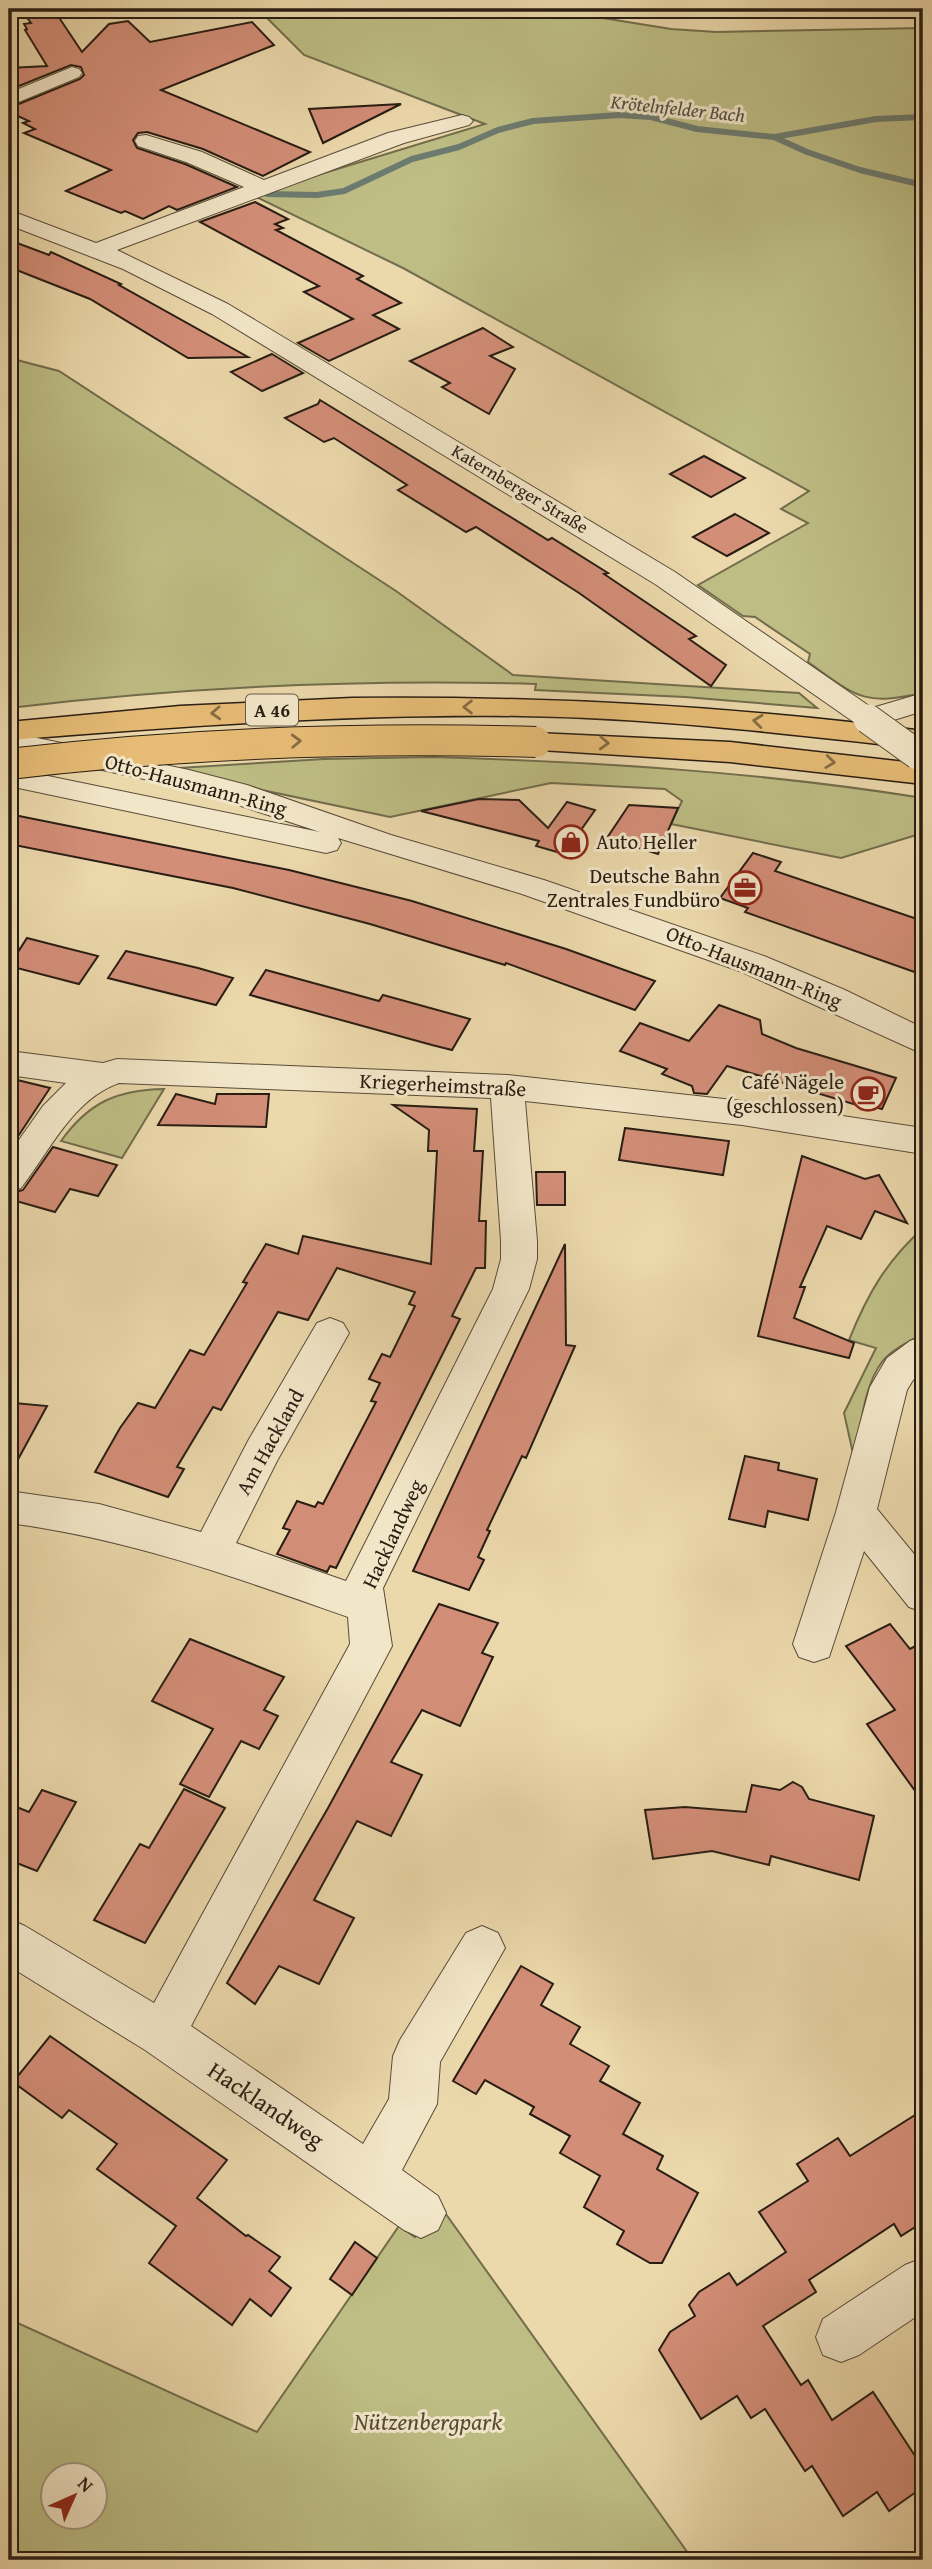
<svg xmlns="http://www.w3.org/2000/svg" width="932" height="2569" font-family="'Gentium Book Plus',serif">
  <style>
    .green { fill: #bdbd84; stroke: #726d4c; stroke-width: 2; fill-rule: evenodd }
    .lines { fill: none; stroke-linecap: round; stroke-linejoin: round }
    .stream { stroke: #6c7b71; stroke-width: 6 }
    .building { fill: #d38e78; stroke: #281d13; stroke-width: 2 }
    .minor-casing { stroke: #594c39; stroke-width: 2 }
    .highway-casing { stroke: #281d13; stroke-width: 3 }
    .minor { fill: #f2e6c8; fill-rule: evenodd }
    .highway { fill: #e6bc76; fill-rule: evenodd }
    .minor-bridge-casing { stroke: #594c39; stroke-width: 31; stroke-linecap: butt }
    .highway-bridge-casing { stroke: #281d13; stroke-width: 32; stroke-linecap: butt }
    .minor-bridge { stroke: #f2e6c8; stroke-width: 29 }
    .highway-bridge { stroke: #e6bc76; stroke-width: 30 }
    .oneway { stroke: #876c44 }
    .labels { text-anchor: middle; stroke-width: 6; stroke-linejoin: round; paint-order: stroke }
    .far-street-label { font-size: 18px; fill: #281d13; stroke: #f2e6c8 }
    .far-water-label { font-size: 19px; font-style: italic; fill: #4a4c42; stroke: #f2e6c8 }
    .shield { fill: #f2e6c8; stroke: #655949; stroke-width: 2 }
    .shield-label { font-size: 19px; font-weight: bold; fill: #281d13 }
    .street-label { font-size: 21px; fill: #281d13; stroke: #f2e6c8 }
    .poi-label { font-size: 21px; fill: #281d13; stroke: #f2e6c8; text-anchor: end }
    .near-street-label { font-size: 24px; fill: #281d13; stroke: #f2e6c8 }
    .near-park-label { font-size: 24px; font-style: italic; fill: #554d35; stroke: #f2e6c8 }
  </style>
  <rect width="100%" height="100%" fill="#ebd8ab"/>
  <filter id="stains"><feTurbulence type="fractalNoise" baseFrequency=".00286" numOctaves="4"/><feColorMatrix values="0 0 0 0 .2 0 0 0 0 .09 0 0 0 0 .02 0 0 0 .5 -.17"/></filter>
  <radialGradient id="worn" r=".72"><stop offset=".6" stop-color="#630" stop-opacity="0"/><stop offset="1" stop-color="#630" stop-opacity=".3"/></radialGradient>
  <g class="green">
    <path d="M 258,9 L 547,9 L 671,29 L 716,32 L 923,28 L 923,693 C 862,706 857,697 808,662 L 810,654 L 755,617 L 743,616 L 698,585 L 808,523 L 781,509 L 809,491 L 403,268 L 252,195 L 485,124 L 304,55 Z"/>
    <path d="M 9,358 L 59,371 L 396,591 L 513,675 L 799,693 L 817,708 L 685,697 L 535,690 L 536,684 C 359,679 184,687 9,708 Z"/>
    <path d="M 433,757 C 598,762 760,772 923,798 L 923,833 L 841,858 L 671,824 L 682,801 L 665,789 L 551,783 L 390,817 L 162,769 L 324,759 Z"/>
    <path d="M 164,1089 L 122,1158 L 61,1141 C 89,1102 117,1090 164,1089 Z"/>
    <path d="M 923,1228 L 923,1334 C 910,1341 891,1350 882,1362 C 863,1387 861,1429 854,1458 L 844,1413 L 876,1348 L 849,1340 C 868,1293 886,1262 923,1228 Z"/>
    <path d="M 438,2203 L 693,2560 L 9,2560 L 9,2319 L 257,2432 L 399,2226 L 415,2237 ZM 52,2474 L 94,2474 L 94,2516 L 52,2516 Z"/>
  </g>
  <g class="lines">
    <g class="stream">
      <polyline points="774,137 876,119 923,117"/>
      <polyline points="267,194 317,195 344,191 412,159 459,147 498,130 533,121 619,115 651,117 697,129 774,137 807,152 860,170 923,185"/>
    </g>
  </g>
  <g class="building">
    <polygon points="54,10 82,52 109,24 128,21 150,42 252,22 274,45 161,90 310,152 263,176 203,149 147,132 138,133 133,140 137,148 185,164 237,187 177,210 169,206 143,219 125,211 121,213 66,191 111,170 24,133 35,129 23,123 29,121 9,112 9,108 80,79 84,75 81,67 71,65 9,90 9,68 47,66 25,30 27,29 24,24 31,23 25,15"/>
    <polygon points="401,104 323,143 309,109"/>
    <polygon points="255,202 288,219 275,224 283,228 276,230 363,276 357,279 401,303 373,315 399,329 329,361 298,343 353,319 304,292 319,286 200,222"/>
    <polygon points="9,240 49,255 51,252 121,284 119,285 248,357 188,358 90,299 9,267"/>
    <polygon points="483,328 513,347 490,356 515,369 489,414 442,387 450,383 410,361"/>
    <polygon points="272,354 303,373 262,391 231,372"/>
    <polygon points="320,400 548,540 552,538 608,573 604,574 696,636 689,639 726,665 711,686 579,593 476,527 466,532 398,490 407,485 334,438 324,442 285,418 318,404"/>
    <polygon points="704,456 745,478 711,497 670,474"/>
    <polygon points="735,514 769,533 727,556 693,537"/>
    <polygon points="479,799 519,800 548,828 567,802 595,810 564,854 536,846 539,841 421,811"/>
    <polygon points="629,805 678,808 658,854 607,838"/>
    <polygon points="9,814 289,870 412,901 566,949 655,981 635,1010 506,963 505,965 370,924 233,888 9,844"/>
    <polygon points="753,853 781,862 775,871 923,921 923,975 745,912 748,908 720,898"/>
    <polygon points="27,938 62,947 98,956 79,984 9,966"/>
    <polygon points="126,951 198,968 233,978 216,1005 108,978"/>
    <polygon points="266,970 379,1001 383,995 470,1019 452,1050 432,1045 250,995"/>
    <polygon points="719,1005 760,1020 762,1034 796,1048 896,1078 882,1109 871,1106 870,1109 727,1066 707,1094 694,1093 692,1086 662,1074 667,1069 620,1051 640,1023 689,1041"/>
    <polygon points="9,1078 50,1088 9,1150"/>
    <polygon points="176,1094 215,1104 217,1094 269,1094 266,1127 158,1125"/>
    <polygon points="393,1105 477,1109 474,1151 483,1151 479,1221 486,1221 485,1268 476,1268 452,1316 460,1319 336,1568 330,1566 327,1572 277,1554 290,1530 283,1528 297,1501 315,1507 318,1502 323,1504 376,1402 371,1401 380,1383 369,1379 382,1354 390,1357 415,1306 409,1304 415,1292 337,1268 308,1320 278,1312 221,1410 213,1407 177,1467 184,1469 168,1497 95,1472 120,1428 138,1403 155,1408 190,1350 204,1355 247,1283 243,1282 266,1244 298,1254 303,1236 431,1264 437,1151 428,1151 429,1130"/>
    <polygon points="625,1128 729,1141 723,1175 619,1160"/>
    <polygon points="53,1147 117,1165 98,1196 70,1189 55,1212 9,1199 9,1194 23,1190"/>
    <polygon points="802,1156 865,1179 879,1175 907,1223 875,1211 861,1239 827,1226 800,1287 805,1287 794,1318 854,1343 849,1358 758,1336"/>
    <polygon points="536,1172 565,1172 565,1205 537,1205"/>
    <polygon points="565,1244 566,1345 575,1346 526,1458 522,1456 487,1530 490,1531 478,1557 484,1560 469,1590 413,1571"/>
    <polygon points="14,1403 47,1406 9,1476 9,1424"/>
    <polygon points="745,1456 779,1463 778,1470 817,1479 808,1520 768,1511 765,1527 729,1519"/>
    <polygon points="439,1604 498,1623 482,1653 493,1657 460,1726 422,1710 391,1762 422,1775 391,1836 357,1821 314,1900 354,1918 319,1984 279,1966 255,2004 227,1983 328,1808"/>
    <polygon points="890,1624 910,1649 923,1642 923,1802 867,1724 895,1710 846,1646"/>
    <polygon points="190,1639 284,1677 264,1710 278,1716 259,1749 241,1741 209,1797 180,1784 213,1729 152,1701"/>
    <polygon points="793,1782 802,1787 809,1799 874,1816 859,1880 771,1856 769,1865 712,1851 653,1859 645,1810 685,1807 746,1812 752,1785 780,1790"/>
    <polygon points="184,1789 225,1808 145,1943 94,1920 140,1844 149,1848"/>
    <polygon points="42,1790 76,1802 37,1871 9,1860 9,1804 29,1812"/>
    <polygon points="521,1966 553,1984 541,2005 580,2027 570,2044 609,2066 600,2081 640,2103 623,2134 663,2156 657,2169 698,2193 662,2263 650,2263 617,2244 624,2231 584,2207 600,2176 560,2153 570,2136 530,2114 534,2107 485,2080 476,2094 453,2081"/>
    <polygon points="50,2036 227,2160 197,2198 246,2236 248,2235 280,2257 269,2271 291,2288 271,2316 250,2299 232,2325 149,2263 176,2226 97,2169 117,2144 69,2110 62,2118 13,2082"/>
    <polygon points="923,2110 923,2222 901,2236 894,2224 809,2280 816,2292 763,2326 801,2385 808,2380 832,2420 873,2392 923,2468 923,2487 889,2511 877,2492 843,2516 812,2466 805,2471 765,2409 751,2418 737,2396 701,2419 659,2350 670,2332 695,2316 689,2305 699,2292 729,2273 737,2285 786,2252 759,2212 808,2181 797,2164 838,2138 850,2156"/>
    <polygon points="355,2242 377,2258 352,2295 330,2279"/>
  </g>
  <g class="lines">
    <defs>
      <g id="minor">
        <polygon points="72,67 79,69 82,73 79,77 9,106 9,93"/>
        <polygon points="462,115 469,117 473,121 469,125 404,143 117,250 228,304 675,572 872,708 923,693 923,711 868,728 858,725 655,584 212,314 123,269 9,225 9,210 96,243 244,187 186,162 138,146 135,141 138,136 146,135 202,152 264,180 388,133"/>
        <polygon points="9,732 189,770 247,785 391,835 544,880 764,956 845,990 923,1028 923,1054 742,972 522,894 338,838 341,843 337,850 326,853 9,786 9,768 320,832 186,788 9,750"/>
        <path d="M 9,1051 L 103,1063 L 117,1059 L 507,1075 L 742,1101 L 923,1128 L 923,1154 L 742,1125 L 525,1101 L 537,1241 L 537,1259 L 529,1289 L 383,1588 L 392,1646 L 191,2026 L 363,2144 L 389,2099 L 393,2056 L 400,2040 L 466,1933 L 482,1926 L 498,1933 L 505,1948 L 440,2062 L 437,2104 L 402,2170 L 438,2196 L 446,2213 L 438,2230 L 421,2238 L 404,2230 L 145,2050 L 9,1966 L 9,1919 L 25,1926 L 154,2003 L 350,1644 L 348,1617 C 235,1577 129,1539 9,1523 L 9,1491 L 99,1504 L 201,1532 L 248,1441 L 317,1323 L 330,1318 L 343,1323 L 349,1333 L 277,1461 L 236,1543 L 346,1581 L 493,1289 L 501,1259 L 501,1241 L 491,1098 L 119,1083 C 73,1099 49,1152 21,1188 L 9,1192 L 9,1154 L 43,1106 L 66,1083 L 9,1075 Z"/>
        <polygon points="923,1336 923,1372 913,1380 907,1390 877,1509 923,1565 923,1612 909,1607 864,1551 829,1657 814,1662 799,1657 793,1644 836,1512 870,1387 887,1358 910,1341"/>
        <polygon points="923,2258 923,2312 859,2355 841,2362 823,2355 816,2337 823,2319 905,2265"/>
      </g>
      <g id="highway">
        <path d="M 352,698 C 544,696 733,706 923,731 L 923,749 C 789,734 657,718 522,716 C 348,714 181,726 9,740 L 9,722 L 180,706 Z"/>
        <polygon points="536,733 730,742 923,764 923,784 730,762 525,749 521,742 525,735"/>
      </g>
    </defs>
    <use href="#minor" class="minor-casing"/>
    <use href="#highway" class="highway-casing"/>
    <use href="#minor" class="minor"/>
    <use href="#highway" class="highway"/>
    <defs>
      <polyline id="minor-bridge" points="868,719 918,755"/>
      <path id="highway-bridge" d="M 9,764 C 185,743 359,737 536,742"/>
    </defs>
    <use href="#minor-bridge" class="minor-bridge-casing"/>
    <use href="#highway-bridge" class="highway-bridge-casing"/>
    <use href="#minor-bridge" class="minor-bridge"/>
    <use href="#highway-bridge" class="highway-bridge"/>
  </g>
  <defs><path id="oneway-chevron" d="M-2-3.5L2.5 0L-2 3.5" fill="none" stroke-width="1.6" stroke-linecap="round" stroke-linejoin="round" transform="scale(1.75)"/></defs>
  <g class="oneway">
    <use href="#oneway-chevron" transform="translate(468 707) rotate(-180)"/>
    <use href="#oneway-chevron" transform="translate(216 713) rotate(177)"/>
    <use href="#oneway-chevron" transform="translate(758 721) rotate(-174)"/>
    <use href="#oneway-chevron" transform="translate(296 741) rotate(-2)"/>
    <use href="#oneway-chevron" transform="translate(604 743) rotate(2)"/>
    <use href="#oneway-chevron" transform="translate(830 762) rotate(7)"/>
  </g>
  <defs>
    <symbol id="shop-ring" viewBox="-11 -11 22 22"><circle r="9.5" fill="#f2e6c8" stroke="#8f2418" stroke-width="1.5"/><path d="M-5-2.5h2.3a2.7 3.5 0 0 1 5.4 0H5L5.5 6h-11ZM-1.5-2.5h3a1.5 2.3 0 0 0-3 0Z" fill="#8f2418"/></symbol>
    <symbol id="office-ring" viewBox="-11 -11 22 22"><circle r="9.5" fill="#f2e6c8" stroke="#8f2418" stroke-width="1.5"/><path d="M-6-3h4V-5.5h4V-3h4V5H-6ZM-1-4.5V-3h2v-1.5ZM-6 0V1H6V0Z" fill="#8f2418"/></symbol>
    <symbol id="cafe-ring" viewBox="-11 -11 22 22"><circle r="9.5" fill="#f2e6c8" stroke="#8f2418" stroke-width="1.5"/><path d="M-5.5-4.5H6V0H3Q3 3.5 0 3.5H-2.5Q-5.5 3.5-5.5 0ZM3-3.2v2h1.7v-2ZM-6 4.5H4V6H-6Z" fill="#8f2418"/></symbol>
  </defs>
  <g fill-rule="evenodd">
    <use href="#shop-ring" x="552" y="823" width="38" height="38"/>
    <use href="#office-ring" x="726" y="869" width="38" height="38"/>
    <use href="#cafe-ring" x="849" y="1075" width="38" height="38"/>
  </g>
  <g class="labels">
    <g class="far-street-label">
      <text transform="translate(520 489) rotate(31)" y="6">Katernberger Straße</text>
    </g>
    <g class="far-water-label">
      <text transform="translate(678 108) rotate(6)" y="7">Krötelnfelder Bach</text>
    </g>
    <rect class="shield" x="246" y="694.5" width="52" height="31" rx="5"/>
    <g class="shield-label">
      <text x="272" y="717">A 46</text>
    </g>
    <g class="street-label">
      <text transform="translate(196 785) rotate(15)" y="7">Otto-Hausmann-Ring</text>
      <text transform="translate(754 967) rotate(22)" y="7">Otto-Hausmann-Ring</text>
      <text transform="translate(443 1085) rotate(3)" y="7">Kriegerheimstraße</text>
      <text transform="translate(270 1442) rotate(-61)" y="7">Am Hackland</text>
      <text transform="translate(393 1534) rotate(-65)" y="7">Hacklandweg</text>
    </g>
    <g class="poi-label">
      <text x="596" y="849" text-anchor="start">Auto Heller</text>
      <text x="720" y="883">Deutsche Bahn<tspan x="720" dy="24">Zentrales Fundbüro</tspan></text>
      <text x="844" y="1089">Café Nägele<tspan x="844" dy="24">(geschlossen)</tspan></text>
    </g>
    <g class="near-street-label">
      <text transform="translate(266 2105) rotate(34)" y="8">Hacklandweg</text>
    </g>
    <g class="near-park-label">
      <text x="428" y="2430">Nützenbergpark</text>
    </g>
  </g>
  <rect width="932" height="2569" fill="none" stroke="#ebd8ab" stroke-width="35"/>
  <rect x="10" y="10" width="911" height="2548" fill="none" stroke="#281d13" stroke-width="3.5"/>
  <rect x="18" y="18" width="897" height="2534" fill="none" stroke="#281d13" stroke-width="2"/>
  <g transform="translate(74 2496) rotate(45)"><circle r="33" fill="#f2e6c8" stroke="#a19680" stroke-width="2"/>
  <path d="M0-5L12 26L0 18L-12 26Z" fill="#8f2418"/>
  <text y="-10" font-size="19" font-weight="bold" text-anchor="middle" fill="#281d13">N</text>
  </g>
  <rect width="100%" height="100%" filter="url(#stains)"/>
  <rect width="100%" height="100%" fill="url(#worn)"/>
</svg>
